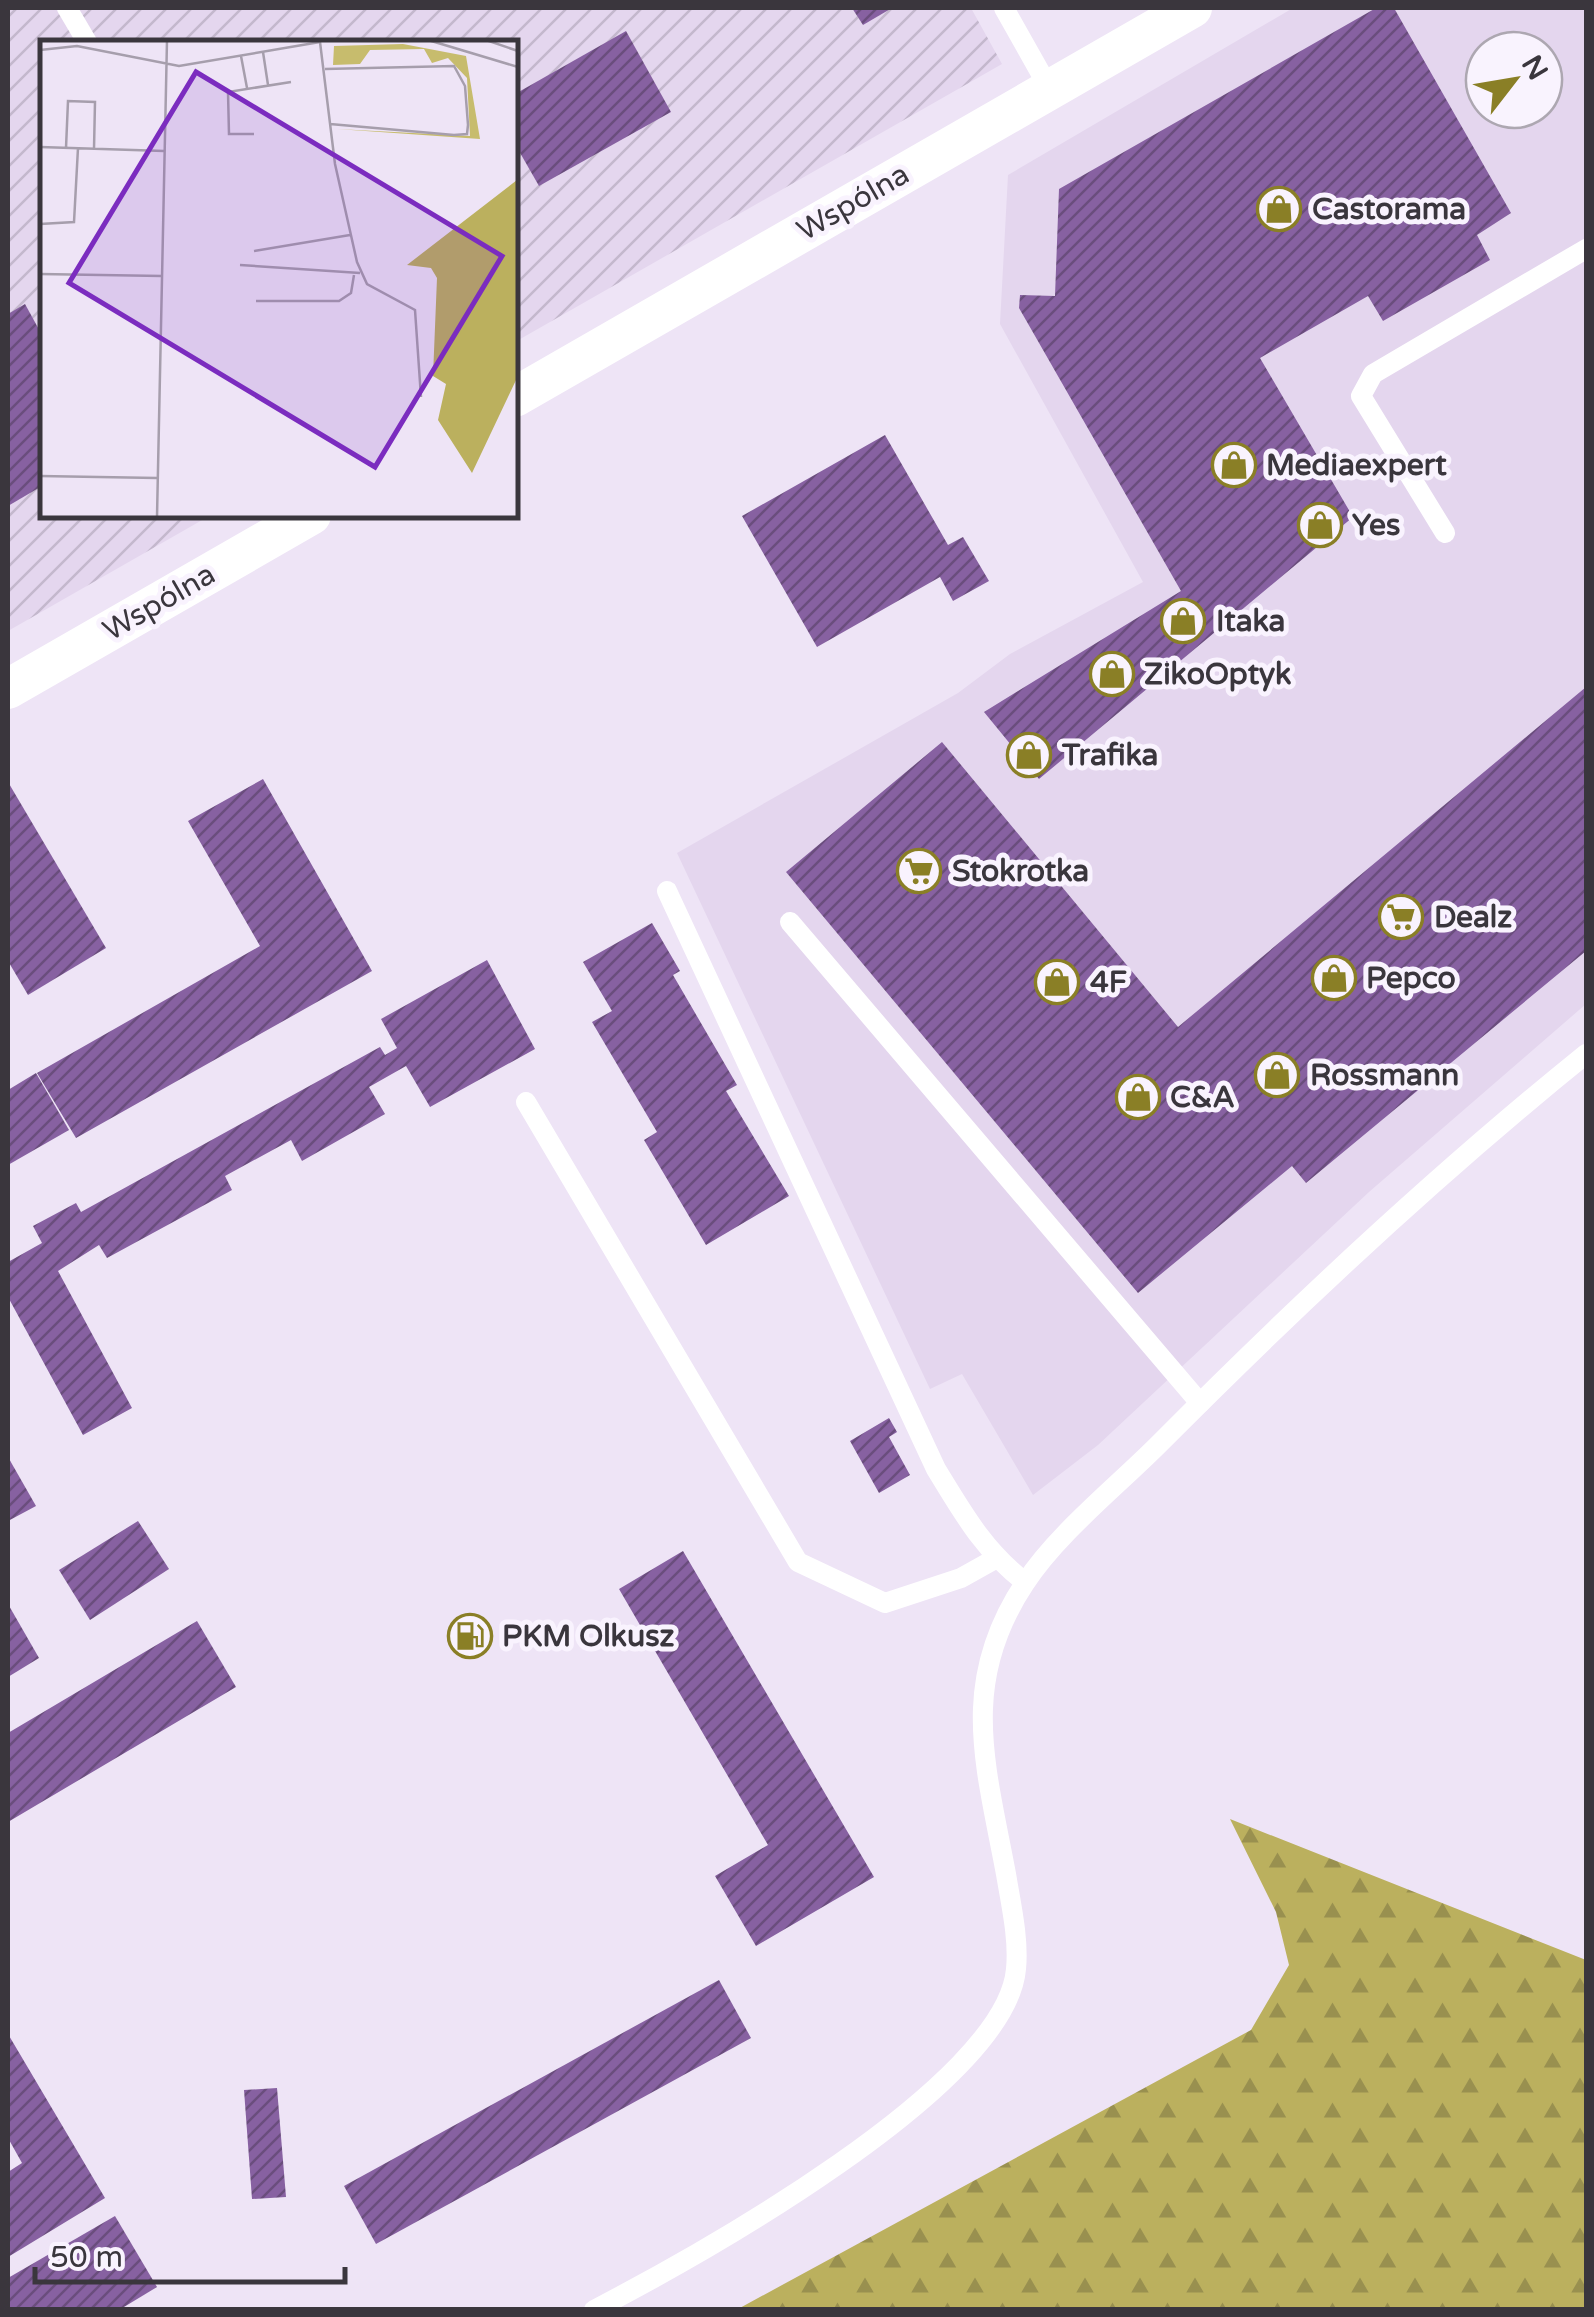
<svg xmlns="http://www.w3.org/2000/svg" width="1594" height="2317" font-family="'Varela Round',sans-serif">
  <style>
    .built { fill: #e4d6ee; fill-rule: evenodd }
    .industrial { fill: url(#industrial-furrows) }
    .forest { fill: url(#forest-firs) }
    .building { fill: url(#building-hatch) }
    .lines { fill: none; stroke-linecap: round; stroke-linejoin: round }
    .lane { stroke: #fff; stroke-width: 20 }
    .street { stroke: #fff; stroke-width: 40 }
    .labels { text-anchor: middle; stroke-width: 10; stroke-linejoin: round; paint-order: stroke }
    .street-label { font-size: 30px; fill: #3a363d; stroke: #f9f3fe }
    .poi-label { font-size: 30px; font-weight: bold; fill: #3a363d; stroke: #f9f3fe; text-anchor: start }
    .inset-road { fill: none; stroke: #a69eac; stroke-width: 2.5 }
    .view { fill: #7b2cbf; fill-opacity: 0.15; stroke: #7b2cbf; stroke-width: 5 }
    .inset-edge { fill: none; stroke: #3a363d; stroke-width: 5 }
  </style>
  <defs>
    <pattern id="industrial-furrows" width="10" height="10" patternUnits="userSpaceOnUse" patternTransform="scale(2.5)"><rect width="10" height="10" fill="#e4d6ee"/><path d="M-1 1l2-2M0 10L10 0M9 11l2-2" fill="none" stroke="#c4b8cd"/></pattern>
    <pattern id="forest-firs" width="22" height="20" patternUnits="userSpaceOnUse" patternTransform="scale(2.5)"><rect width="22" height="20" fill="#bbb05e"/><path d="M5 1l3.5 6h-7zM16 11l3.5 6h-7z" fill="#99904f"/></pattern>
    <pattern id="building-hatch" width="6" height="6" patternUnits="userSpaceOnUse" patternTransform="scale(2.5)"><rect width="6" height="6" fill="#8761a1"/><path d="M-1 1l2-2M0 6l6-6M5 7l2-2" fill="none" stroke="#6a4d7d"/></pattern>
  </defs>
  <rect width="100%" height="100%" fill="#eee4f6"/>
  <path class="built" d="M 1293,8 L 1583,8 L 1586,11 L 1586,1004 L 1369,1192 L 1098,1445 L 1033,1495 L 962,1374 L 930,1389 L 677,853 L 958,693 L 1010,654 L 1143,582 L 1000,324 L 1008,175 ZM 1484,50 L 1544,50 L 1544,110 L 1484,110 Z"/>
  <polygon class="industrial" points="8,8 971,8 1002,64 515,342 515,42 42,42 42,515 211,515 8,631"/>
  <polygon class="forest" points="1230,1819 1586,1960 1586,2309 738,2309 1251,2030 1289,1965 1276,1912"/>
  <g class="building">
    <polygon points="852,8 892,8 863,25"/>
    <polygon points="1376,8 1394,8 1511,213 1477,235 1490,260 1383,321 1368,296 1260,358 1353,517 1039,779 984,712 1181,591 1019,308 1020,295 1055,296 1059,189"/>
    <polygon points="626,31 671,112 539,186 515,144 515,94"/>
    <polygon points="25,304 42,335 42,486 8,506 8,314"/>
    <polygon points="885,435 948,545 963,537 989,581 953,601 940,577 817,647 742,516"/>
    <polygon points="1586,687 1586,951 1306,1183 1292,1166 1138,1293 786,872 942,742 1178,1027"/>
    <polygon points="263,779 372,971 76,1138 37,1073 260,946 188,821"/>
    <polygon points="8,782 106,948 28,995 8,961"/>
    <polygon points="652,923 680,971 673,975 737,1085 726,1091 789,1196 706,1245 644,1140 657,1132 592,1022 612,1011 583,962"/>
    <polygon points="487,960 535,1049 430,1107 406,1066 369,1087 385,1114 302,1161 291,1140 225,1176 232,1190 107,1258 99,1245 58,1271 132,1408 83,1435 8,1297 8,1262 42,1243 33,1226 76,1203 81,1212 380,1047 385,1055 397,1048 381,1019"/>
    <polygon points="36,1073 69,1130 8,1165 8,1090"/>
    <polygon points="889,1418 897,1432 889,1437 910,1475 879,1493 850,1441"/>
    <polygon points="8,1457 36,1506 8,1521"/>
    <polygon points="138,1521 169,1569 90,1620 59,1570"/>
    <polygon points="683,1551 874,1877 756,1946 715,1876 768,1845 619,1589"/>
    <polygon points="8,1604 39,1658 8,1677"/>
    <polygon points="197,1621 236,1687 8,1822 8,1733"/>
    <polygon points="719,1980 751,2038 376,2244 344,2186"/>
    <polygon points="8,2034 105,2198 8,2257 8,2172 22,2163 8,2138"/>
    <polygon points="277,2088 286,2197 252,2199 244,2090"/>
    <polygon points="115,2216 157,2287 119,2310 8,2310 8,2278"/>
  </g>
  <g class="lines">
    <g class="lane">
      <polyline points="67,8 87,42"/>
      <polyline points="1004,8 1049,88"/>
      <polyline points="1445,533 1361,396 1373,374 1586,249"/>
      <path d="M 667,891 L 936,1469 C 963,1513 984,1551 1025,1582"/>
      <polyline points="790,922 1200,1403"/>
      <polyline points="526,1102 798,1562 885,1603 961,1578 995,1559"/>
      <path d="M 594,2310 C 694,2258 1006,2086 1016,1969 C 1019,1939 1011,1904 1006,1874 C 986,1766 958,1683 1025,1583 C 1057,1534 1116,1487 1158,1445 C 1293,1309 1436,1175 1586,1054"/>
    </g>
    <g class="street">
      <polyline points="515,397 1192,8"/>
      <polyline points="8,689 311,515"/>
    </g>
  </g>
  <defs>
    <symbol id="shop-ring" viewBox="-11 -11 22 22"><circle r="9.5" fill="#f9f3fe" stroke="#8a7f26" stroke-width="1.5"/><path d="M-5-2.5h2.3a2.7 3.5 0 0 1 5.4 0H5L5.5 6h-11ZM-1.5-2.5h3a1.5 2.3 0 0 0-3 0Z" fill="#8a7f26"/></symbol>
    <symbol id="supermarket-ring" viewBox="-11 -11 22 22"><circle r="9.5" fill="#f9f3fe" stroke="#8a7f26" stroke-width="1.5"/><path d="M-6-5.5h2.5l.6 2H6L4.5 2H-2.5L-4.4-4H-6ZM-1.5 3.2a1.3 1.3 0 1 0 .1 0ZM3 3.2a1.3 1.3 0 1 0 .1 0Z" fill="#8a7f26"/></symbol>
    <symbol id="fuel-ring" viewBox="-11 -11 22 22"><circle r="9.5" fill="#f9f3fe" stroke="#8a7f26" stroke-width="1.5"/><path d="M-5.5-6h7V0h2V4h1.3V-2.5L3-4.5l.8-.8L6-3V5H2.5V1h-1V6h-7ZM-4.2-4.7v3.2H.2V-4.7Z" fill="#8a7f26"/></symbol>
  </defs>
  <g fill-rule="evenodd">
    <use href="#shop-ring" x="1254" y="184" width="50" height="50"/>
    <use href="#shop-ring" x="1209" y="440" width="50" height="50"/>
    <use href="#shop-ring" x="1295" y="500" width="50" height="50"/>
    <use href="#shop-ring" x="1158" y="596" width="50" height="50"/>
    <use href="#shop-ring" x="1087" y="649" width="50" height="50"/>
    <use href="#shop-ring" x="1004" y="730" width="50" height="50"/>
    <use href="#supermarket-ring" x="894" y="846" width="50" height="50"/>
    <use href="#supermarket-ring" x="1376" y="892" width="50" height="50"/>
    <use href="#shop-ring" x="1309" y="953" width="50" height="50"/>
    <use href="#shop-ring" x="1032" y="957" width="50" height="50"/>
    <use href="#shop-ring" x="1252" y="1050" width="50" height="50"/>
    <use href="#shop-ring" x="1113" y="1072" width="50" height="50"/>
    <use href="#fuel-ring" x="445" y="1611" width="50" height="50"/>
  </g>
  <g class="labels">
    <g class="street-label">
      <text transform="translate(853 202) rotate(-30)" y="10">Wspólna</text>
      <text transform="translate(159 602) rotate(-30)" y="10">Wspólna</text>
    </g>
    <g class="poi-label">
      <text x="1312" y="219">Castorama</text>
      <text x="1266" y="475">Mediaexpert</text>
      <text x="1352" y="535">Yes</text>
      <text x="1216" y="631">Itaka</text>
      <text x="1144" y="684">ZikoOptyk</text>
      <text x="1062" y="765">Trafika</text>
      <text x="952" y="881">Stokrotka</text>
      <text x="1434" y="927">Dealz</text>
      <text x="1366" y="988">Pepco</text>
      <text x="1090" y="992">4F</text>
      <text x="1310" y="1085">Rossmann</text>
      <text x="1170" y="1107">C&amp;A</text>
      <text x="502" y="1646">PKM Olkusz</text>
    </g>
  </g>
  <g transform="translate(40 40)">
    <rect width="478" height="478" fill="#eee4f6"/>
    <path d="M 363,4 L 426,16 L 440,99 L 297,89 L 430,96 L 427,38 L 408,18 L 392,23 L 384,9 L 330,10 L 320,24 L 293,25 L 294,6 Z" fill="#c7bc6d"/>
    <path d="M 477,140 L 477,338 L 432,433 L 398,380 L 406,344 L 393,336 L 397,238 L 391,228 L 367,225 Z" fill="#bbb05e"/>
    <path class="inset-road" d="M 388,0 L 478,27M 446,0 L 478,11M 0,10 L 37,6 L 139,26 L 280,2 L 295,124 L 317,222 L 327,244 L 375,270 L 381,357M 223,12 L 228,45M 201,16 L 207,48M 285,29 L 414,26 L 425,46 L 428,85 L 427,94 L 414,95 L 290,84M 214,94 L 189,94 L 188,52 L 251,42M 0,107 L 124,111M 26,108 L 28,61 L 55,62 L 54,109M 0,184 L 34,182 L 38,108M 214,211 L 310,195M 200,225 L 320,233M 0,234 L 122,236M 216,261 L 299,261 L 311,253 L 314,235M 0,436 L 117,438M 117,477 L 127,0"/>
    <path class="view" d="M 156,32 L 462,216 L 335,427 L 29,243 Z"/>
    <rect width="478" height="478" class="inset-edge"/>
  </g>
  <rect width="1594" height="2317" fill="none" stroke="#3a363d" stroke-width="20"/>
  <g transform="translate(1514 80) rotate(59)"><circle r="48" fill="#f9f3fe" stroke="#ada7b1" stroke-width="2.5"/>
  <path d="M0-8L18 38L0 25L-18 38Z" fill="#8a7f26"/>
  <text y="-15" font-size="28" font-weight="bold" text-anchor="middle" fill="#3a363d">N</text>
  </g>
  <path d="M35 2267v15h310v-15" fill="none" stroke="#3a363d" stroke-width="5"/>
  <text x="50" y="2267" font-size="30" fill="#3a363d" stroke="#f9f3fe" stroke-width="8" paint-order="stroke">50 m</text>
</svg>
